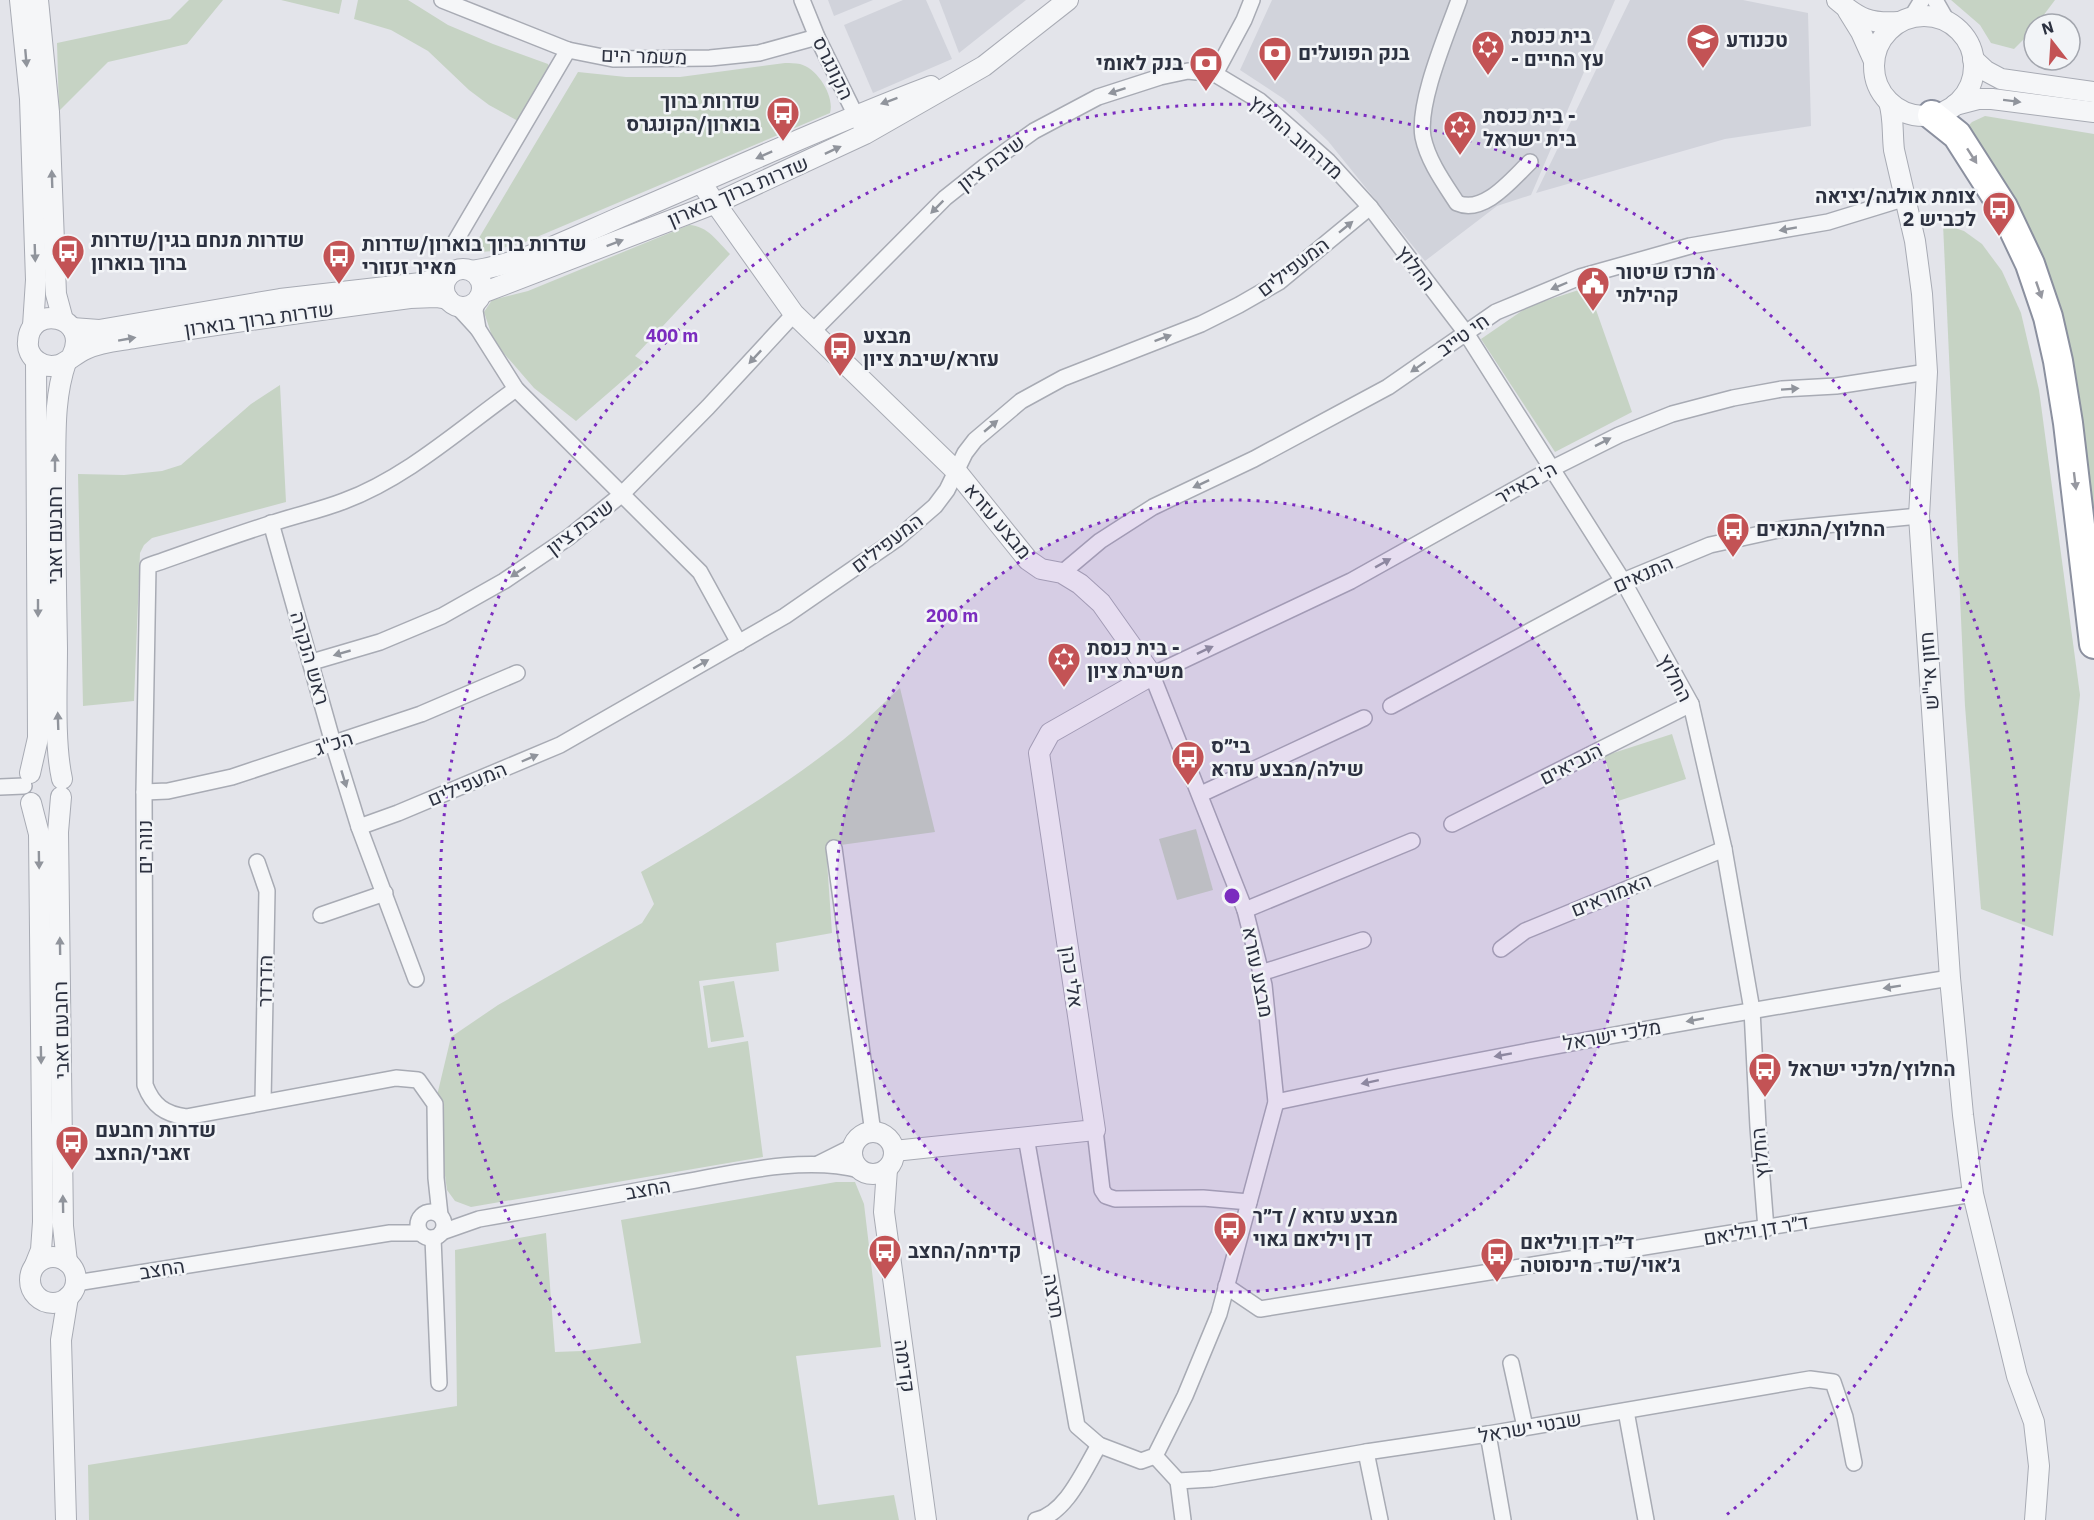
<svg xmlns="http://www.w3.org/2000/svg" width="2094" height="1520" font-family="'IBM Plex Sans',Heebo,sans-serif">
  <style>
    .built { fill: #d1d3db }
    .green { fill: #c6d3c4 }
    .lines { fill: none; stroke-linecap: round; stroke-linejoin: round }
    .minor-casing { stroke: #a8abb4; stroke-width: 18 }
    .tertiary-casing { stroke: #a8abb4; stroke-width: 22 }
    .motorway-casing { stroke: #8b909f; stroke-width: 32 }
    .minor { stroke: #f5f6f8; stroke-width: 15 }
    .tertiary { stroke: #f5f6f8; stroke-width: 20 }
    .motorway { stroke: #fff; stroke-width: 28 }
    .oneway { fill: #90949c }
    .oneway2 { fill: #9698a0 }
    .ring { fill: none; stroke: #7b2cbf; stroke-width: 3; stroke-dasharray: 3 6 }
    .labels { text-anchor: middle; stroke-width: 5; stroke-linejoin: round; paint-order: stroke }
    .poi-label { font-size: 20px; font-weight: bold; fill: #2c3140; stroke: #f2f4f7; text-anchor: start }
    .street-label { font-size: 20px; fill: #2c3140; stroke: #f2f4f7 }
    .centre { fill: #7b2cbf; stroke: #f2f4f7; stroke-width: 3 }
    .ring-label { font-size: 18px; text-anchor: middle; font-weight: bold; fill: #7b2cbf; stroke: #f2f4f7; stroke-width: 5; stroke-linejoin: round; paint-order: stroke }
  </style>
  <rect width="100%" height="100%" fill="#e3e4ea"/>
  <g class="built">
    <polygon points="828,0 873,0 834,16"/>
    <polygon points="903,0 926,0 952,59 873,93 844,25"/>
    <polygon points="939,0 1026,0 959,53"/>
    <polygon points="1272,0 1615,0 1531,195 1497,206 1425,261 1328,141 1284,99 1240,70"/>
    <polygon points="1630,0 1743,0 1808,13 1811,126 1725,139 1536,193"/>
  </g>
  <g class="green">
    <polygon points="189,0 223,0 187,44 108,62 59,111 57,43 170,19"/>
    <polygon points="281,0 342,0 339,14"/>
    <polygon points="358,0 408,0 448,25 493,44 548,64 550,69 518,121 489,105 469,90 428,51 391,30 354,19"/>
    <polygon points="1951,0 2055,0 2037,24 2034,24 2034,29 2014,49 1991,43 1980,25"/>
    <path d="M 785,63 C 790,63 795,63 800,64 C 817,68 835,96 830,113 L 525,242 L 492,251 L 470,253 L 578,72 L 626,77 L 680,77 Z"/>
    <polygon points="1985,116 2094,134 2094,564 2070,382 1965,129 1972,122"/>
    <polygon points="1943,224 1964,231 1982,244 2002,271 2021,313 2039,390 2080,695 2053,936 1981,909 1965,706"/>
    <path d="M 689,225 C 708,226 717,241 730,254 L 635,356 L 644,362 L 576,421 L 534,388 L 494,342 L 484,312 L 492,300 L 528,291 Z"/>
    <polygon points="1588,287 1632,412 1555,452 1481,339 1529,306"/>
    <polygon points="280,385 286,502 152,538 144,545 140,553 134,701 83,706 78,474 124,475 162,471 181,465 251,404"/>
    <path d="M 900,688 L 935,832 L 826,847 L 832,933 L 776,943 L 779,971 L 699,981 L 708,1048 L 748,1041 L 763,1157 L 471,1207 L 455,1201 L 447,1190 L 435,1104 L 451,1037 L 498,1005 L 642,923 L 654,904 L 641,872 C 707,833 774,793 835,746 C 858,729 879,707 900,688 Z"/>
    <polygon points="1672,734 1686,779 1618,801 1604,756"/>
    <polygon points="1196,829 1213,890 1177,900 1159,839"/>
    <polygon points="734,981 744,1037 711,1042 703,986"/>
    <polygon points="836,1182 855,1182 864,1204 881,1347 796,1356 818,1505 894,1495 899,1520 89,1520 88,1465 457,1406 455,1250 546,1233 555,1352 582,1351 641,1343 621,1220"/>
  </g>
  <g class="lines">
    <defs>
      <g id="minor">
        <polyline points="442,0 568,50 613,59 710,58 759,53 817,37"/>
        <polyline points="802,0 817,37 865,134"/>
        <path d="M 1459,0 C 1447,34 1417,103 1423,137 C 1428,161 1444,183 1457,203 C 1484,215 1512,179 1530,162"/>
        <polyline points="1935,0 1947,21"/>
        <polyline points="1911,18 1922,0"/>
        <polyline points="1215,74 1244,20 1252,0"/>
        <polyline points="455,242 568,50"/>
        <polyline points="477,301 475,311 478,329 516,389 700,572 739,643"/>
        <polyline points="456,305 478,329"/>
        <polyline points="812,332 945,198 984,167 1034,131 1098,97 1160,77 1188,71 1215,74 1260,101 1328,161 1370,207 1466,333 1623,581 1691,704 1724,849 1752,1010 1758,1127 1766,1229"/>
        <polyline points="271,523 333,743 359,827 416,979"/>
        <polyline points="1062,573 1100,541 1153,507 1254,459 1388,387 1496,312 1580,277 1690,246 1828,222 1906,198"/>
        <polyline points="312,662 380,642 442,616 504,581 569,537 621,495 708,407 794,314"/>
        <polyline points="1391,706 1623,581 1710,545 1783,529 1919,516"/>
        <polyline points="0,787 24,786"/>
        <polyline points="144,792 168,791 232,777 421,714 517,673"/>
        <polyline points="1201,794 1364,718"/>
        <polyline points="1452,824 1691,704"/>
        <polyline points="359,827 398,813 560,745 785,616 898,538 935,506 947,490 965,453 975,440 1021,401 1063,378 1201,324 1239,305 1279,282 1370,207"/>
        <polyline points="834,848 873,1133"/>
        <polyline points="257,862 267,891 263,1102"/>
        <polyline points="1245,910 1412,841"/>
        <polyline points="321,915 385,893"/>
        <polyline points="1501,949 1525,931 1724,849"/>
        <polyline points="1261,973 1363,940"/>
        <path d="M 1276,1102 C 1499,1054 1724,1014 1950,978"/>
        <polyline points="1095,1130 1102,1190 1106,1196 1115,1199 1203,1198 1249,1202"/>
        <polyline points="1026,1137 1077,1426 1099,1445 1141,1461 1155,1456 1185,1396 1219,1314 1276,1102 1264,985 1245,910 1152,675 1351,581 1551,469 1619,435 1672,414 1733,398 1782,389 1836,386 1927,372"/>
        <polyline points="818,1164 854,1146"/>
        <circle cx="431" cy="1225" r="13"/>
        <path d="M 440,1215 L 436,1178 L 435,1104 L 418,1080 L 396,1078 L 186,1117 C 165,1114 153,1106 145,1085 L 144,792 L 148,566 C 189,552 231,536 273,523 C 297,515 321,510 344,501 C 408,477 461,428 516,389"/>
        <path d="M 442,1232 L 479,1219 C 544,1208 609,1196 674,1184 C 732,1174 802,1155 860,1170"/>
        <polyline points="433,1238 439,1383"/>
        <polyline points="76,1283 390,1233 420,1233"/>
        <polyline points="1226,1286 1260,1309 1973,1194"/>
        <polyline points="1511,1363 1525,1427"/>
        <polyline points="1626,1411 1646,1520"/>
        <polyline points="1488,1434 1503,1520"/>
        <polyline points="1366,1452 1380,1520"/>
        <polyline points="1155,1456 1178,1481 1212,1479 1366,1452 1488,1434 1810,1379 1833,1382 1845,1417 1854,1463"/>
        <polyline points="1178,1481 1183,1520"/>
        <path d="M 1036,1520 C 1066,1514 1084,1470 1099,1445"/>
      </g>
      <g id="tertiary">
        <polyline points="20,0 30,99 36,280 33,326"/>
        <polyline points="38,0 49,112 56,294 63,320"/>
        <path d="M 1837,0 C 1859,19 1870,24 1899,22"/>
        <polyline points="1848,11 1861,32 1874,61"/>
        <circle cx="1924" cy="66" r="50"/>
        <polyline points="1973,59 1986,71 2001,79 2094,92"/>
        <path d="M 1889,102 C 1894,118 1892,133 1894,150 L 1915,241 L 1922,294 L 1927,372 L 1919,516 L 1950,978 L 1963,1115 L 1973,1194 L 2017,1376 L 2034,1422 L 2039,1466 L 2035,1520"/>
        <polyline points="1955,105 1978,99 1992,99 2094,112"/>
        <polyline points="701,183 794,314 957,472 1028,560 1041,569 1062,573 1080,584 1101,603 1152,675 1050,733 1039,753 1095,1130 894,1151"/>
        <circle cx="463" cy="288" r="19"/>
        <path d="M 472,271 C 525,263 576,236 625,215 C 727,172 827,125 931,86"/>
        <polyline points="482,293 716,203 865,134 984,66 1068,0"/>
        <polyline points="72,328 99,330 280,299 421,283 449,275"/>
        <path d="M 72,356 C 92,315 29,303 28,342 C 27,349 31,357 37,361 C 43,366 51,367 59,365 C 68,362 76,353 86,349 C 101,342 118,341 135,338 C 226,323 318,310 410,298 L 436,297 L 448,299"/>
        <polyline points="30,773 38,738 36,361"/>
        <path d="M 62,779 C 54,742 57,687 57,648 C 56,592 55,536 55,479 C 56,440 53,400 66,362"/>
        <polyline points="61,797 58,832 63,1226 67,1262"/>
        <polyline points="31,803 39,834 43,1222 41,1250 35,1265"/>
        <circle cx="873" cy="1153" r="21"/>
        <polyline points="887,1169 884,1212 926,1520"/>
        <circle cx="53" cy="1280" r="23"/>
        <polyline points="66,1520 61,1340 68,1297"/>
      </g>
      <polyline id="motorway" points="1932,115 1957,135 2003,207 2030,264 2048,317 2058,361 2068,423 2094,644"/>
    </defs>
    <use href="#minor" class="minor-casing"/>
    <use href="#tertiary" class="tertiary-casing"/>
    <use href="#motorway" class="motorway-casing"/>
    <use href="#minor" class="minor"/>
    <use href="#tertiary" class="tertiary"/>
    <use href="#motorway" class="motorway"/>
  </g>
  <defs><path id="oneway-solid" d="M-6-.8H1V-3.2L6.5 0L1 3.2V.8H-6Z" transform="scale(1.5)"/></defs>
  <g class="oneway">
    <use href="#oneway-solid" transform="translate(26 58) rotate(85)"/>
    <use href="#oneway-solid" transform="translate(1117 91) rotate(162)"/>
    <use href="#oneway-solid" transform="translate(889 101) rotate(160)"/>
    <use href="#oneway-solid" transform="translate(2012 101) rotate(7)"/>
    <use href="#oneway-solid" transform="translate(833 150) rotate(-25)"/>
    <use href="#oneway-solid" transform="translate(764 155) rotate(156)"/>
    <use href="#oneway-solid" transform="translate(52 179) rotate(-92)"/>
    <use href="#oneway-solid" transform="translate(937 207) rotate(135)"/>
    <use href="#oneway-solid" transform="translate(1346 227) rotate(-39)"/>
    <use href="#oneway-solid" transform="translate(1788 229) rotate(170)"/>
    <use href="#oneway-solid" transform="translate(615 243) rotate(-21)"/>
    <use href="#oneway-solid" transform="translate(35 253) rotate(88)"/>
    <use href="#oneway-solid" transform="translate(1559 286) rotate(157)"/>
    <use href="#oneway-solid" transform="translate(1163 338) rotate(-20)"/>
    <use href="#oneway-solid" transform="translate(127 339) rotate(-10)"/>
    <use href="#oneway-solid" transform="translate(755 357) rotate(133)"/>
    <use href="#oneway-solid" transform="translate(1418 367) rotate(145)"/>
    <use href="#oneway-solid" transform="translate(1790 389) rotate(-4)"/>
    <use href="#oneway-solid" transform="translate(991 426) rotate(-40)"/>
    <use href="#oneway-solid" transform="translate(1603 442) rotate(-27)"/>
    <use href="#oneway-solid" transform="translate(55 463) rotate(-90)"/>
    <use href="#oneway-solid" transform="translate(1201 484) rotate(155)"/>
    <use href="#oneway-solid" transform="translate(1383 563) rotate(-29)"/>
    <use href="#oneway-solid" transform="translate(518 572) rotate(146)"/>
    <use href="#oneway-solid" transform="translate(38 608) rotate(90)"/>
    <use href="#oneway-solid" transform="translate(1205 650) rotate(-25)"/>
    <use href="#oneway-solid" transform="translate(342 653) rotate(164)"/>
    <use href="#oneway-solid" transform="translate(701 664) rotate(-30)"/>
    <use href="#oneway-solid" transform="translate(58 721) rotate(-92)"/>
    <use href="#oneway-solid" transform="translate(530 758) rotate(-23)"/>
    <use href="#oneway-solid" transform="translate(344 779) rotate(73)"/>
    <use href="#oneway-solid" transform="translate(39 860) rotate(89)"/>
    <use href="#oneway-solid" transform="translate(60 946) rotate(-91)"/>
    <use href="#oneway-solid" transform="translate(1892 987) rotate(171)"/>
    <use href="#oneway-solid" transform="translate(1695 1020) rotate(170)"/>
    <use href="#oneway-solid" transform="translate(41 1055) rotate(89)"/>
    <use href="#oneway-solid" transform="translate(1503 1055) rotate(170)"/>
    <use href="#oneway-solid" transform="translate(1370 1082) rotate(168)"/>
    <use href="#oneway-solid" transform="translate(63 1204) rotate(-91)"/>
  </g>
  <g class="oneway2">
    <use href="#oneway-solid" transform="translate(1972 156) rotate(57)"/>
    <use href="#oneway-solid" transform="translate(2039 290) rotate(71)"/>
    <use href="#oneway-solid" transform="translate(2075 481) rotate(83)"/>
  </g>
  <circle cx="1232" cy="896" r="396" fill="#7b2cbf" fill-opacity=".12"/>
  <g class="ring">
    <circle cx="1232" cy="896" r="396"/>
    <path d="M739 1516A792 792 0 1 1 1725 1516"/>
  </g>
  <defs>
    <symbol id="school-pin" viewBox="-11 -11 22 30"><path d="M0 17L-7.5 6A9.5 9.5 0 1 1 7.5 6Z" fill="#c35355" stroke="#f2f4f7"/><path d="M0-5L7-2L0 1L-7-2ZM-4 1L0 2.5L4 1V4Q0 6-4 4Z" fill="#fff"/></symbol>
    <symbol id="synagogue-pin" viewBox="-11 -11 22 30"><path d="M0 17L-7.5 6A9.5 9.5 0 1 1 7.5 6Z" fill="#c35355" stroke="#f2f4f7"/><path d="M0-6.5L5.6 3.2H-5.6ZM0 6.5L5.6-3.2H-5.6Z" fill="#fff"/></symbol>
    <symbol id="bank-pin" viewBox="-11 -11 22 30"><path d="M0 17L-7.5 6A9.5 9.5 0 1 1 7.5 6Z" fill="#c35355" stroke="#f2f4f7"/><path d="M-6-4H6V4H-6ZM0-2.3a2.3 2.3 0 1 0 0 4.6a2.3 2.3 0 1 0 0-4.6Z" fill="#fff"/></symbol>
    <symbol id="bus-pin" viewBox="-11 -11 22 30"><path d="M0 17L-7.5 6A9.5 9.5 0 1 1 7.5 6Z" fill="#c35355" stroke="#f2f4f7"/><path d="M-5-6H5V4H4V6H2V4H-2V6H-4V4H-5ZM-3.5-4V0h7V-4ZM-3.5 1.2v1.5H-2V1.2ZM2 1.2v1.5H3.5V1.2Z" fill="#fff"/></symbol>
    <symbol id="civic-pin" viewBox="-11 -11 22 30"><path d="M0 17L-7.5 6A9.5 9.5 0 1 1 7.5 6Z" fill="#c35355" stroke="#f2f4f7"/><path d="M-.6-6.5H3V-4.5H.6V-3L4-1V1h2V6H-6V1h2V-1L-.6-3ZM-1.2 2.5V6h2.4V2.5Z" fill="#fff"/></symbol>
  </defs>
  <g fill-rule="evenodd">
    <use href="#school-pin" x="1684" y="21" width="38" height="52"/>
    <use href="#synagogue-pin" x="1469" y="28" width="38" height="52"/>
    <use href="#bank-pin" x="1256" y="34" width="38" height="52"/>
    <use href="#bank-pin" x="1187" y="44" width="38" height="52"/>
    <use href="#bus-pin" x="764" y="94" width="38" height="52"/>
    <use href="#synagogue-pin" x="1441" y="108" width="38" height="52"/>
    <use href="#bus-pin" x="1980" y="189" width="38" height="52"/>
    <use href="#bus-pin" x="49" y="232" width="38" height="52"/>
    <use href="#bus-pin" x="320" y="237" width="38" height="52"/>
    <use href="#civic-pin" x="1574" y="264" width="38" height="52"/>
    <use href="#bus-pin" x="821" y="329" width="38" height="52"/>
    <use href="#bus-pin" x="1714" y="510" width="38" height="52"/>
    <use href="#synagogue-pin" x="1045" y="640" width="38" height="52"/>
    <use href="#bus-pin" x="1169" y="738" width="38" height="52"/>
    <use href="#bus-pin" x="1746" y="1050" width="38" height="52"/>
    <use href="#bus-pin" x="53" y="1123" width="38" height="52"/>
    <use href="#bus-pin" x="1211" y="1209" width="38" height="52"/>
    <use href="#bus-pin" x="866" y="1232" width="38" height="52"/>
    <use href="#bus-pin" x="1478" y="1235" width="38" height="52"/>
  </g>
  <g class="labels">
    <g class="poi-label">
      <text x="1511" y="43">בית כנסת<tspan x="1511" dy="23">- עץ החיים</tspan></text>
      <text x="1726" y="47">טכנודע</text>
      <text x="1298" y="60">בנק הפועלים</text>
      <text x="1183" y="70" text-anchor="end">בנק לאומי</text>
      <text x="760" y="108" text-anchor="end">שדרות ברוך<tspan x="760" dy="23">בוארון/הקונגרס</tspan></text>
      <text x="1483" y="123">בית כנסת -<tspan x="1483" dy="23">בית ישראל</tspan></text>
      <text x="1976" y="203" text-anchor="end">צומת אולגה/יציאה<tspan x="1976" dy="23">לכביש 2</tspan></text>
      <text x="91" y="247">שדרות מנחם בגין/שדרות<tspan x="91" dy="23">ברוך בוארון</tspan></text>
      <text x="362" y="251">שדרות ברוך בוארון/שדרות<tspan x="362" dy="23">מאיר זנזורי</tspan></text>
      <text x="1616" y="279">מרכז שיטור<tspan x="1616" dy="23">קהילתי</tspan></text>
      <text x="863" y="343">מבצע<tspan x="863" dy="23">עזרא/שיבת ציון</tspan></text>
      <text x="1756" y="536">החלוץ/התנאים</text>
      <text x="1087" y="655">בית כנסת -<tspan x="1087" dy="23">משיבת ציון</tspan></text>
      <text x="1211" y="753">בי״ס<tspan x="1211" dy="23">שילה/מבצע עזרא</tspan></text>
      <text x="1788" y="1076">החלוץ/מלכי ישראל</text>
      <text x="95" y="1137">שדרות רחבעם<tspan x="95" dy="23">זאבי/החצב</tspan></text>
      <text x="1253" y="1223">מבצע עזרא / ד״ר<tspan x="1253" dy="23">דן ויליאם גאוי</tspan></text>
      <text x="1520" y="1249">ד״ר דן ויליאם<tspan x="1520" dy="23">ג׳אוי/שד. מינסוטה</tspan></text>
      <text x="908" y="1258">קדימה/החצב</text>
    </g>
    <g class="street-label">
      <text transform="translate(644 56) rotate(2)" y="7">משמר הים</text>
      <text transform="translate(833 68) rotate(64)" y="7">הקונגרס</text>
      <text transform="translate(1296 137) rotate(41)" y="7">מדרחוב החלוץ</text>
      <text transform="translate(991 163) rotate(-37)" y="7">שיבת ציון</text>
      <text transform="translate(738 191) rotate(-23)" y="7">שדרות ברוך בוארון</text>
      <text transform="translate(1293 267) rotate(-37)" y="7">המעפילים</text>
      <text transform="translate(1416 268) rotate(53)" y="7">החלוץ</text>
      <text transform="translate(259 319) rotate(-8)" y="7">שדרות ברוך בוארון</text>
      <text transform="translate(1463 335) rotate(-35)" y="7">חי טייב</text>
      <text transform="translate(1526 483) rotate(-29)" y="7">ה' באייר</text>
      <text transform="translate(998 521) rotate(50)" y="7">מבצע עזרא</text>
      <text transform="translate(580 527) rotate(-37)" y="7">שיבת ציון</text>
      <text transform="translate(55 535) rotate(-90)" y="7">רחבעם זאבי</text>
      <text transform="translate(887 543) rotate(-37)" y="7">המעפילים</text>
      <text transform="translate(1643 574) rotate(-24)" y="7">התנאים</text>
      <text transform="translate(310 658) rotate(74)" y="7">ראש הנקרה</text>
      <text transform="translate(1929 671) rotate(-94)" y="7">חזון אי"ש</text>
      <text transform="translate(1675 678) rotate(62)" y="7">החלוץ</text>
      <text transform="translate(334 743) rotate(-18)" y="7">הכ"ג</text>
      <text transform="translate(1571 764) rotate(-27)" y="7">הנביאים</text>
      <text transform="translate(467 784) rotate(-23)" y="7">המעפילים</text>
      <text transform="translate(145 847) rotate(-90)" y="7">נווה ים</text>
      <text transform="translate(1611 895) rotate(-22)" y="7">האמוראים</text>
      <text transform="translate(1258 972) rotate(79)" y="7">מבצע עזרא</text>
      <text transform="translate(1072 977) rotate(82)" y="7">אלי כהן</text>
      <text transform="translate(265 981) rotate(-89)" y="7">הדרדר</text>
      <text transform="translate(61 1030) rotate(-91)" y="7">רחבעם זאבי</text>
      <text transform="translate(1612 1035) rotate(-10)" y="7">מלכי ישראל</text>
      <text transform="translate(1760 1153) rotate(-95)" y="7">החלוץ</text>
      <text transform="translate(648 1189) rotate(-10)" y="7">החצב</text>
      <text transform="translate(1756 1230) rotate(-9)" y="7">ד״ר דן ויליאם</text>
      <text transform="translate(162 1269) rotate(-9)" y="7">החצב</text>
      <text transform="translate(1054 1296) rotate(80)" y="7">תרצה</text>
      <text transform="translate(905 1366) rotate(82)" y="7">קדימה</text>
      <text transform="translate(1530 1427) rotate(-10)" y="7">שבטי ישראל</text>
    </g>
  </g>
  <circle cx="1232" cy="896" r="9" class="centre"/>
  <g class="ring-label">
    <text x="672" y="342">400 m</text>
    <text x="952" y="622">200 m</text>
  </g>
  <g transform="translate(2052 42) rotate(343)"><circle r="28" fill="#f2f4f7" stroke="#a3a6ae" stroke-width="1.5"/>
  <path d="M0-4.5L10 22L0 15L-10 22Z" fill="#c35355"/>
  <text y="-9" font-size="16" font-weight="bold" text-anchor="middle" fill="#2c3140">N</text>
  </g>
</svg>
